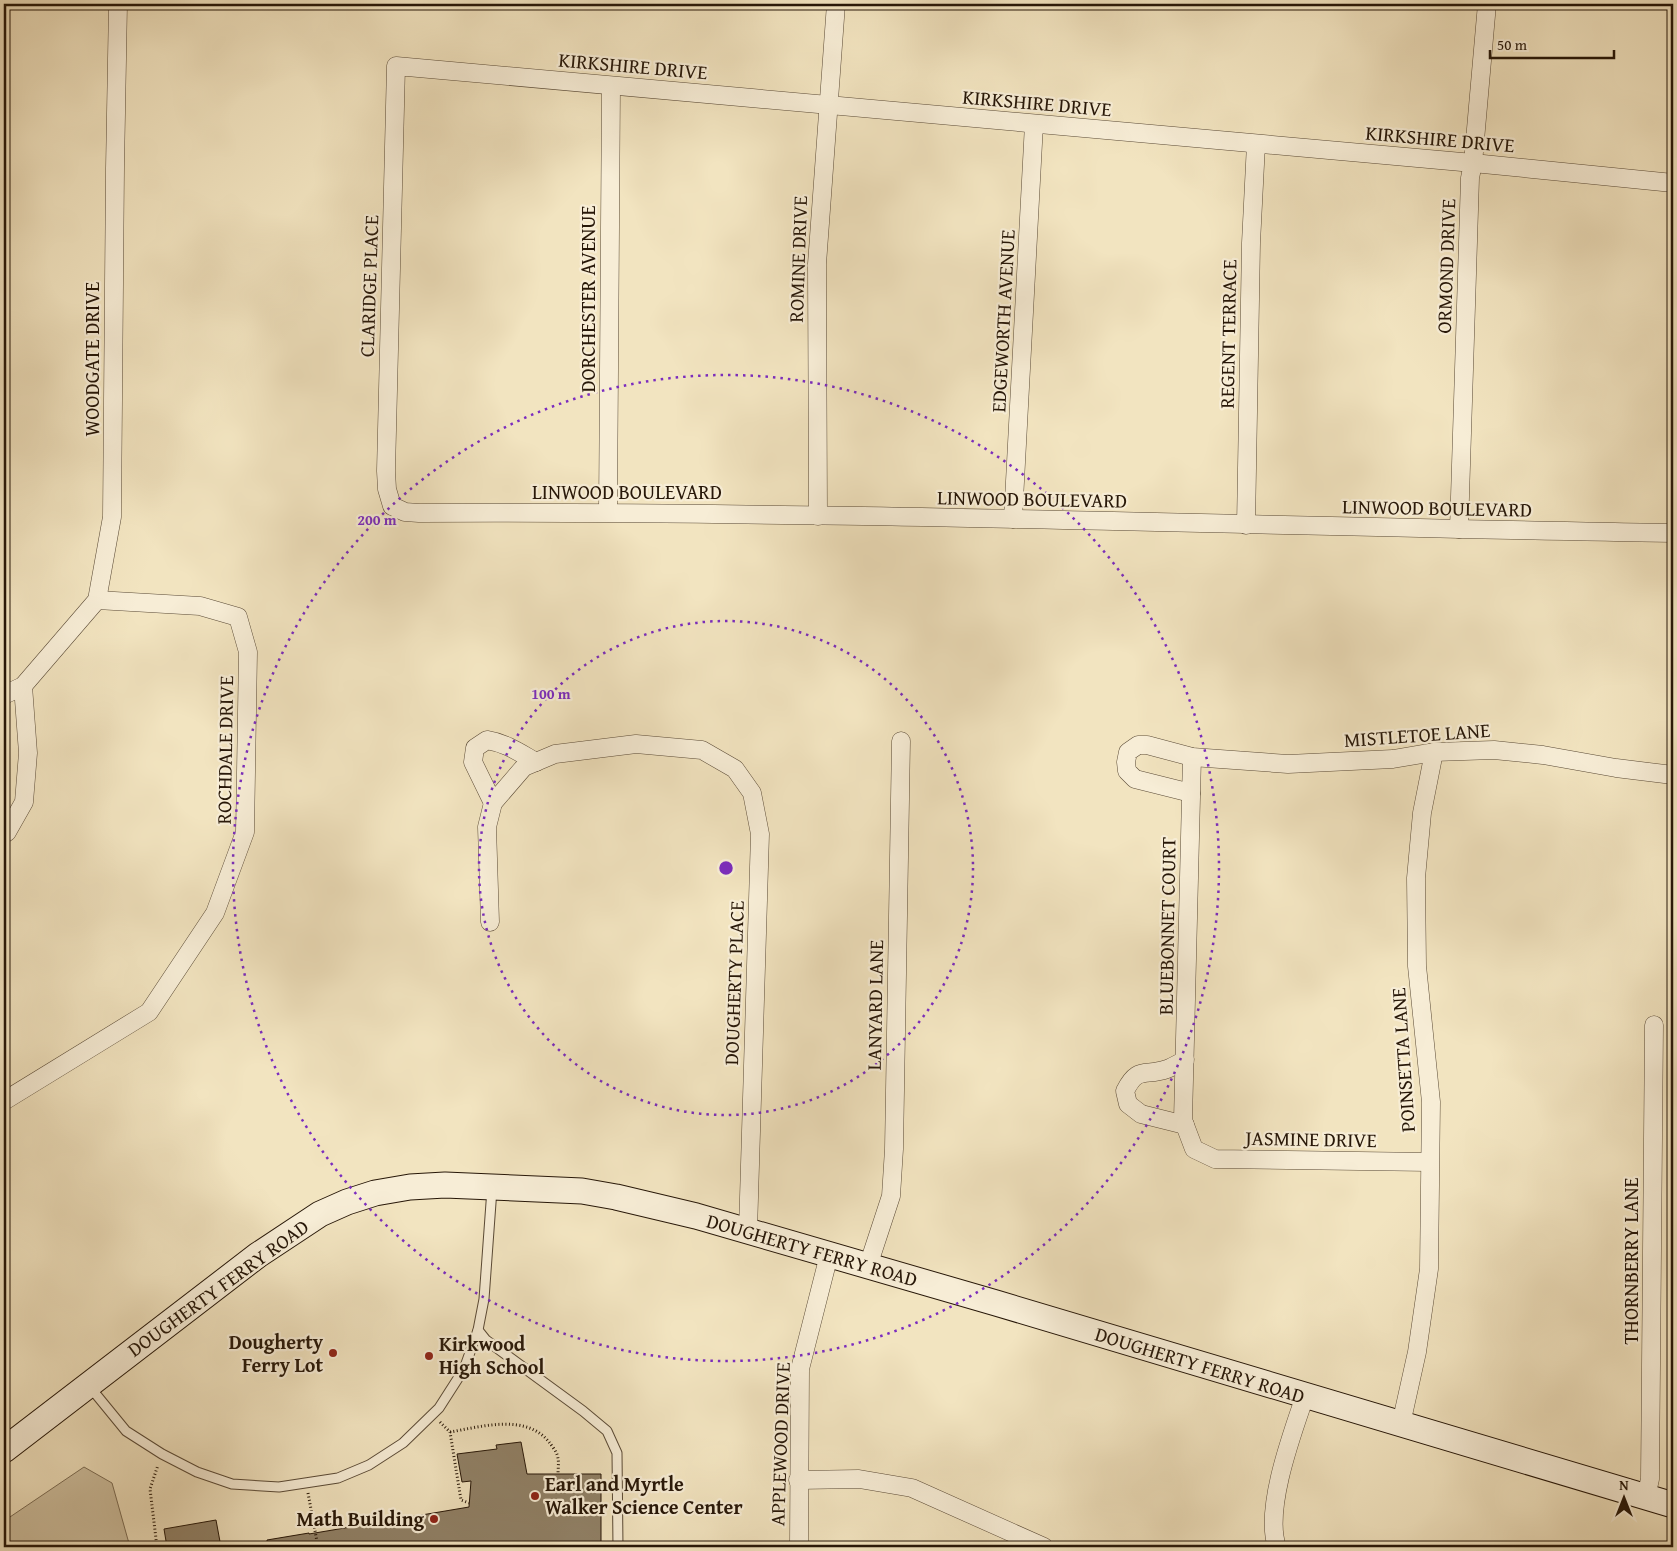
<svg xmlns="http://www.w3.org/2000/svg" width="1677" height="1551" font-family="'Gentium Book Plus',serif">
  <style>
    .green { fill: #cfc1a1; stroke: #7b6c54 }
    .building { fill: #918268; stroke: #271708 }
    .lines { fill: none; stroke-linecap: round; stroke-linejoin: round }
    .lane-casing { stroke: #5a4a36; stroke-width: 11 }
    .street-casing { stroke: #5a4a36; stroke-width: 19 }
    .secondary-casing { stroke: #271708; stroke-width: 27 }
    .path { stroke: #271708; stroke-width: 3; stroke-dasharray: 1 2.5; stroke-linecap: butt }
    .lane { stroke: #f7edd6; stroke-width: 9 }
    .street { stroke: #f7edd6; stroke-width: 18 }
    .secondary { stroke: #f7edd6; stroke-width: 25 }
    .ring { fill: none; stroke: #7b2cbf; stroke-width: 2.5; stroke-dasharray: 2.5 5 }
    .poi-dot { fill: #8f2418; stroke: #f7edd6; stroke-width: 2 }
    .labels { text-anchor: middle; stroke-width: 4.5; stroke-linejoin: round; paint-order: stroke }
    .street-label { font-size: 20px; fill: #271708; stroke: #f7edd6 }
    .poi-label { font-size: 20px; font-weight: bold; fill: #271708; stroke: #f7edd6; text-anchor: end }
    .centre { fill: #7b2cbf; stroke: #f7edd6; stroke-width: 2.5 }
    .ring-label { font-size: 15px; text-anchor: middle; font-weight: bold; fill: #7b2cbf; stroke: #f7edd6; stroke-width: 4.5; stroke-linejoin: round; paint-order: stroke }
  </style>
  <rect width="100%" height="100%" fill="#f2e4c0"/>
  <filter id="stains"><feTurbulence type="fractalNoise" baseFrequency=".004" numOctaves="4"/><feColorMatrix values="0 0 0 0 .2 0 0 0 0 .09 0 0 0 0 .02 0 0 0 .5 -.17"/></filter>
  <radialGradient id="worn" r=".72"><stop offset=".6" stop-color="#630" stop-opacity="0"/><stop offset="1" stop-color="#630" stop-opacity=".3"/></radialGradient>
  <polygon class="green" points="84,1467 112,1483 130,1547 4,1547 4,1521"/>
  <g class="building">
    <polygon points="521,1442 527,1474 601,1474 601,1547 532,1545 532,1547 267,1547 267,1540 309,1533 309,1534 469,1507 471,1481 462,1482 457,1454 497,1449 496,1445"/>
    <polygon points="216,1520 221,1547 167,1547 164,1529"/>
  </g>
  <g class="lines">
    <defs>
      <g id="lane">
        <polyline points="478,1330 486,1340 583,1411 607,1431 617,1453 618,1547"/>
        <polyline points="90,1387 126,1431 162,1454 197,1472 232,1484 279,1487 338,1478 369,1465 403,1443 439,1408 464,1369 478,1330 484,1299 492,1189"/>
      </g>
      <g id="street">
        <path d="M 1673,183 L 1473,163 L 396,66 L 386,471 L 387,489 L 392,506 L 405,512 L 419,513 C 837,511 1255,526 1673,533"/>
        <polyline points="608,512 611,86"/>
        <polyline points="818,516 817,264 836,4"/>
        <polyline points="1013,519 1034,124"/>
        <polyline points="1246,525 1251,243 1256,144"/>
        <polyline points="1459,529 1470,178 1473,163 1487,4"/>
        <polyline points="4,695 23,686 97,600 112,517 115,168 118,4"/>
        <polyline points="1192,757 1183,1120 1194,1149 1215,1159 1429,1162"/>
        <polyline points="1191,793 1135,779 1127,771 1126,762 1128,752 1138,745 1147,745 1192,757 1288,764 1393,759 1434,752 1494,750 1543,755 1616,768 1673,775"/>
        <path d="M 493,803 L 473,762 L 475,748 L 487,740 C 506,743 520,753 536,762"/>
        <polyline points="4,834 7,832 24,802 28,753 23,686"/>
        <polyline points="490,922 487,827 493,803 524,767 555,754 636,744 702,750 735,769 752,793 760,834 748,1231"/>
        <path d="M 1185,1060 C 1179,1063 1173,1067 1167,1069 C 1145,1077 1138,1065 1125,1091 L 1128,1104 L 1141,1114 L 1185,1125"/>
        <polyline points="4,1101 149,1012 215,913 245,832 248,652 238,617 200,606 97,600"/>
        <polyline points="868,1266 891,1196 894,1149 901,741"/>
        <polyline points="1401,1424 1417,1352 1429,1269 1431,1102 1417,966 1416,878 1422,813 1434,752"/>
        <polyline points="798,1480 859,1479 912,1488 1044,1547"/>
        <polyline points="1646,1497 1650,1479 1654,1025"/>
        <polyline points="799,1547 800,1369 829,1255"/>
        <path d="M 1277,1547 C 1264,1509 1292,1434 1305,1396"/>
      </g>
      <polyline id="secondary" points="4,1450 258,1255 320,1214 347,1202 375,1193 410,1187 445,1185 582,1191 616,1197 696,1216 996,1303 1673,1505"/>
    </defs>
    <use href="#lane" class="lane-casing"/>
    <use href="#street" class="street-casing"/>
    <use href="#secondary" class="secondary-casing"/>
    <g class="path">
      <polyline points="440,1422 450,1432 461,1500 469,1503"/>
      <path d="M 450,1432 C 480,1427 526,1413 549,1442 C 552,1446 557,1452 558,1458 C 559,1463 558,1469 558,1474"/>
      <polyline points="308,1493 318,1547"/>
      <polyline points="157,1547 150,1489 158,1465"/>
    </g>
    <use href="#lane" class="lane"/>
    <use href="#street" class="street"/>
    <use href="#secondary" class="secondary"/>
  </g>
  <g class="ring">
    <circle cx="726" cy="868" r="247"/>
    <circle cx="726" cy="868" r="493"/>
  </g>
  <g class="poi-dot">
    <circle cx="333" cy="1353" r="5"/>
    <circle cx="429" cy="1356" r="5"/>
    <circle cx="535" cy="1496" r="5"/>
    <circle cx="434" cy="1519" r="5"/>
  </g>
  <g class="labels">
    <g class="street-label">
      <text transform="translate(633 66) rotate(5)" y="7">KIRKSHIRE DRIVE</text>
      <text transform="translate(1037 103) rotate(5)" y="7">KIRKSHIRE DRIVE</text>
      <text transform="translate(1440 139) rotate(5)" y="7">KIRKSHIRE DRIVE</text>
      <text transform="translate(798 259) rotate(-88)" y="7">ROMINE DRIVE</text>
      <text transform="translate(1446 266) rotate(-88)" y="7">ORMOND DRIVE</text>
      <text transform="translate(369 286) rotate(-88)" y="7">CLARIDGE PLACE</text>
      <text transform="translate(588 299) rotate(-90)" y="7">DORCHESTER AVENUE</text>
      <text transform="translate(1003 321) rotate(-87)" y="7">EDGEWORTH AVENUE</text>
      <text transform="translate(1228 334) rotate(-89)" y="7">REGENT TERRACE</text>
      <text transform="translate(92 359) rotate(-90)" y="7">WOODGATE DRIVE</text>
      <text x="627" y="499">LINWOOD BOULEVARD</text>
      <text transform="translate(1032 499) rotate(1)" y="7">LINWOOD BOULEVARD</text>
      <text transform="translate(1437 508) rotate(1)" y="7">LINWOOD BOULEVARD</text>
      <text transform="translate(1417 735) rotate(-4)" y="7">MISTLETOE LANE</text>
      <text transform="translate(225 750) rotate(-89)" y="7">ROCHDALE DRIVE</text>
      <text transform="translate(1167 926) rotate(-89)" y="7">BLUEBONNET COURT</text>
      <text transform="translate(734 983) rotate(-88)" y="7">DOUGHERTY PLACE</text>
      <text transform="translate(875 1005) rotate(-89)" y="7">LANYARD LANE</text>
      <text transform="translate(1403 1060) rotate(-94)" y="7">POINSETTA LANE</text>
      <text transform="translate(1311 1139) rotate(1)" y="7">JASMINE DRIVE</text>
      <text transform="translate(812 1250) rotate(16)" y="7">DOUGHERTY FERRY ROAD</text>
      <text transform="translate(1631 1261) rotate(-90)" y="7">THORNBERRY LANE</text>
      <text transform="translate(218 1288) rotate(-36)" y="7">DOUGHERTY FERRY ROAD</text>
      <text transform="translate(1200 1365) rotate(17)" y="7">DOUGHERTY FERRY ROAD</text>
      <text transform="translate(780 1444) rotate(-88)" y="7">APPLEWOOD DRIVE</text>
    </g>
    <g class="poi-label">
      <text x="323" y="1349">Dougherty<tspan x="323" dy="23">Ferry Lot</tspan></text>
      <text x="439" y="1351" text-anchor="start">Kirkwood<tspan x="439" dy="23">High School</tspan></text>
      <text x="545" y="1491" text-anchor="start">Earl and Myrtle<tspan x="545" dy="23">Walker Science Center</tspan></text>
      <text x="424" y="1526">Math Building</text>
    </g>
  </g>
  <circle cx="726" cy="868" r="8" class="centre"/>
  <g class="ring-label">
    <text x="377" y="525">200 m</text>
    <text x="551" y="699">100 m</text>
  </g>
  <rect width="1677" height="1551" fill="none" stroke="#f2e4c0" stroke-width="20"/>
  <rect x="5" y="5" width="1667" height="1541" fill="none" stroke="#271708" stroke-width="2.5"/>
  <rect x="10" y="10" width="1657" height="1531" fill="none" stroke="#271708"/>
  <g transform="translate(1624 1498)" stroke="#f7edd6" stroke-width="4" paint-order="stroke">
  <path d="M0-4L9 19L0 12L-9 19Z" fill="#271708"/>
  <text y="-8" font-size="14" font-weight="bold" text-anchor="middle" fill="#271708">N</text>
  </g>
  <path d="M1490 50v8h124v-8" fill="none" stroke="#271708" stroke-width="2.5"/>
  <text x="1497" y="50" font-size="15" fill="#271708" stroke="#f7edd6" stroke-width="4" paint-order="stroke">50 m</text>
  <rect width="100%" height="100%" filter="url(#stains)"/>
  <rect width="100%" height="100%" fill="url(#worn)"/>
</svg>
